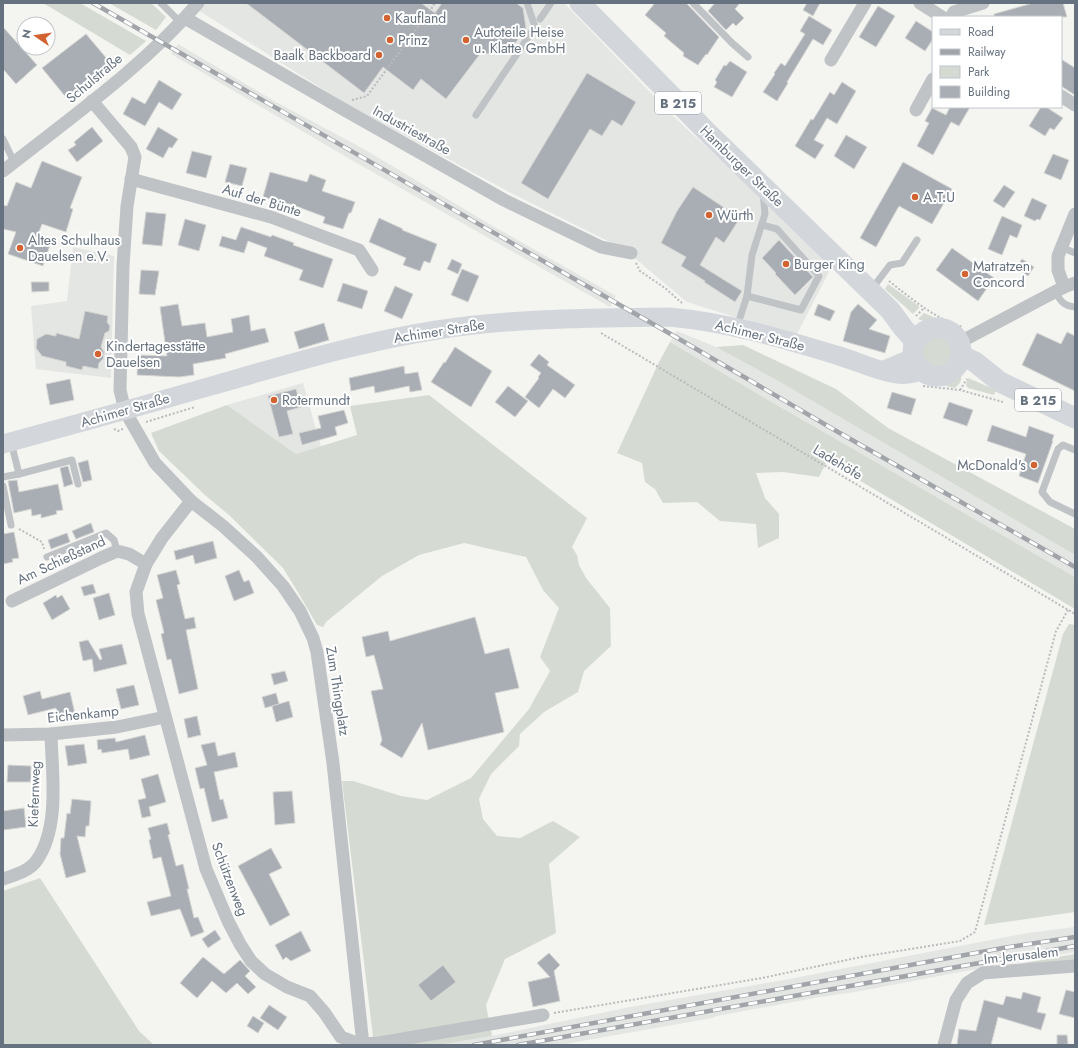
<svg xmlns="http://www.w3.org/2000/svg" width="1078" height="1048" font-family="Jost,sans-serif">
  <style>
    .built { fill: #e4e6e4 }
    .green { fill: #d5dbd2 }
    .building { fill: #a9aeb4; stroke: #d5d5d3 }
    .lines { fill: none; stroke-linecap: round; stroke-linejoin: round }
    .path { stroke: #b9bbbd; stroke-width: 2; stroke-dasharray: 2 2; stroke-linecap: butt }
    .service { stroke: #c0c3c6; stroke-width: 7 }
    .minor { stroke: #c0c3c6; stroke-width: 13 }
    .secondary { stroke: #d3d7db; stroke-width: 19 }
    .primary { stroke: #d3d7db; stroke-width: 21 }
    .rail-casing { stroke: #a1a5aa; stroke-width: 4.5 }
    .rail { stroke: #fff; stroke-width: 3; stroke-dasharray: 9; stroke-linecap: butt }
    .poi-dot { fill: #d36231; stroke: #fff; stroke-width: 1.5 }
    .labels { text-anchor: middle; stroke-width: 4; stroke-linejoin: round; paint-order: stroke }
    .shield { fill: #fff; stroke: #949ca5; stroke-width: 1 }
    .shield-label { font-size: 13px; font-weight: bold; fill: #66727f }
    .poi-label { font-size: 14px; fill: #66727f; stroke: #fff; text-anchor: start }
    .street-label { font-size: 14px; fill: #66727f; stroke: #fff }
  </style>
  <rect width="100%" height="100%" fill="#f4f4f1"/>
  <g class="built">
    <polygon points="205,3 564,3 674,117 833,264 796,336 687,302 624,249 509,192 343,102 198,10"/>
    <polygon points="178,44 276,102 362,148 486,222 616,296 610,307 355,162 171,54"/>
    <polygon points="73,247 114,256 111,378 36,369 31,306 67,301"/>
    <polygon points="677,331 716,347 780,382 1075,555 1075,577 770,401 670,342"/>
    <polygon points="303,383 321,447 296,454 227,405"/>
    <polygon points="1075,927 1075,952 960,972 855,992 820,997 717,1016 712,1018 667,1026 559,1045 438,1045 492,1036 630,1007 784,980 1027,933"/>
  </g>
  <g class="green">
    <polygon points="43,3 80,3 146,41 130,55"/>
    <polygon points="109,3 151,3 166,17 156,30"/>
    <polygon points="888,284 919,306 919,308 913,314 885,289"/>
    <path d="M 924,313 L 965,331 C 957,331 952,325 944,323 C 935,321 927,323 918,319 Z"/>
    <circle cx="937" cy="351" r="15"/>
    <polygon points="670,342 770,401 1075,577 1075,609 827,461 819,477 783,472 756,473 765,498 779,514 779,538 758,548 756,524 720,521 697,502 663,503 655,489 645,482 642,463 617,453 659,362"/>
    <polygon points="743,345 836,389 888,428 1075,529 1075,555 780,382 716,347"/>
    <path d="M 957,375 L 961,376 C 962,382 959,384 955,388 C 948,387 945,386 942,380 Z"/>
    <polygon points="968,378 996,390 994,395 968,388 966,385"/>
    <polygon points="429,395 587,518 572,547 577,555 579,565 586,578 610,608 611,646 584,671 578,692 544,712 520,734 519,746 491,774 479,799 483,819 497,836 520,838 553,821 580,837 549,864 556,933 505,959 486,1005 492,1036 438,1045 374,1045 342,781 353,781 401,796 427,800 471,778 529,709 550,671 540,657 559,608 543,590 526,557 464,543 419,555 382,576 326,622 323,627 317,625 296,589 283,568 229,515 206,496 159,451 151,433 227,405 296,454 357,435 350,406"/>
    <polygon points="1069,624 1075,625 1075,912 984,925 1063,634"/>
    <polygon points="40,878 139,1031 154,1045 3,1045 3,891"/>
    <polygon points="1075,954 1075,964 989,969"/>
  </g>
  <g class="building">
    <polygon points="246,3 421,3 435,13 442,3 516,3 523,8 526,28 509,52 480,54 446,99 421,79 413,90 383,67 364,93"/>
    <polygon points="655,3 686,3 719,37 707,55 706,54 698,65 683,56 684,53 664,36 666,33 645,15"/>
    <polygon points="715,3 740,3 735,9 744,18 736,26 733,23 726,30 708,11"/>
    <polygon points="807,3 820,3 813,16 803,10"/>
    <polygon points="1033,3 1063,3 1067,17 994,17 994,14"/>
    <polygon points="878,6 895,16 876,47 859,37"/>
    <polygon points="809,16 832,30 823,45 813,39 787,82 788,83 777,101 763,92 775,74 774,73 781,63 785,66 805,34 800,31"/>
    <polygon points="916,21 933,32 933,39 925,51 905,38"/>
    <polygon points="3,27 37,65 16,84 3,69"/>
    <polygon points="86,34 113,66 69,101 42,68"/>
    <polygon points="1061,59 1075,68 1075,95 1061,86"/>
    <polygon points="730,61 747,72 732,97 714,87 717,82 715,80 724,65 726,66"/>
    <polygon points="587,73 636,102 622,126 612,120 602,136 590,129 548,199 521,183"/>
    <polygon points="159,80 182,94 172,110 159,102 145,126 123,114 132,97 145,104"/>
    <polygon points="842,82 856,91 837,124 827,118 814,140 824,145 815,159 795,146 811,119 813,120 830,92 834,95"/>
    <polygon points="950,107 970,107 959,126 951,122 933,155 917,146 929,123 925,121 932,108 946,115"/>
    <polygon points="1041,107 1046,107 1063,118 1054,130 1050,128 1045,136 1029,126"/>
    <polygon points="92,127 103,141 77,162 68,150 76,145 74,142"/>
    <polygon points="158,127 178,139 172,148 169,147 163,158 146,149"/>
    <polygon points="846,135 867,147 854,169 834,156"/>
    <polygon points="192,151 212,156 206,178 186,173"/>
    <polygon points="1053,154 1069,160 1061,180 1044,173"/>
    <polygon points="42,161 82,177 70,208 73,209 66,232 42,224 36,240 50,245 43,266 8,254 16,232 3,229 3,205 7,206 16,182 31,188"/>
    <polygon points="903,162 952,189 932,224 899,206 876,247 860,238"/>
    <polygon points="230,164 247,168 242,186 225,182"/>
    <polygon points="270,172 307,182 310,174 326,180 322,191 355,202 351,213 349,213 343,229 323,223 325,217 293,205 263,197"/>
    <polygon points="1004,185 1015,192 1004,208 993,201"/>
    <polygon points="693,187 740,218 724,243 716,237 700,265 742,291 735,302 704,282 705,281 681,266 686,257 661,243 677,211"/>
    <polygon points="1032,198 1047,205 1040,220 1037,219 1035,221 1024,216"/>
    <polygon points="146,212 166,214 162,246 142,244"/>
    <polygon points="1002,216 1022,225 1017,238 1010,235 1002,255 988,249"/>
    <polygon points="379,218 403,229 402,230 437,244 430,263 424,261 420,271 403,265 406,258 369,242"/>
    <polygon points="185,219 206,225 199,251 178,245"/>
    <polygon points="241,227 271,237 272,235 294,243 293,245 333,259 323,288 299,280 303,270 264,256 267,248 248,241 244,253 219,246 222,236 236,240"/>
    <polygon points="779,240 813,277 795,295 775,274 776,273 762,258"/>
    <polygon points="952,248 994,278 978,301 936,270"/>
    <polygon points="452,259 462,264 458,274 447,269"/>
    <polygon points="1022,259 1034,267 1028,276 1016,268"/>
    <polygon points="462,269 479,276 468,302 451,295"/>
    <polygon points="141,270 159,271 155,295 139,294"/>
    <polygon points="31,282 49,282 49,291 32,292"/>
    <polygon points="343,283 368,291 362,309 337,301"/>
    <polygon points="395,286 413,294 402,319 384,311"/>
    <polygon points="178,304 182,326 205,323 207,337 233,332 231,319 249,315 251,331 265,328 269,342 225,354 226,358 193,364 194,375 179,377 137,375 138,355 167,356 160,307"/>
    <polygon points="818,304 835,311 830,321 814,315"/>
    <polygon points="858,304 877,320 869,329 890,336 885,353 843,341 851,312"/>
    <polygon points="85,311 108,316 107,322 110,326 109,331 105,333 101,347 104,352 103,359 99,363 98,369 83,366 82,370 66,366 66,362 42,356 36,348 37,339 46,334 56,336 56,333 79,339"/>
    <polygon points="324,323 329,340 299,349 294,332"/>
    <polygon points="1067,332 1075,336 1075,391 1022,365 1037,333 1061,344"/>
    <polygon points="455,347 492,371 471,407 431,382 444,362 445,363"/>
    <polygon points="539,354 549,362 547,365 575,385 565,398 553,389 539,408 525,397 539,378 538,377 541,373 530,365"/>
    <polygon points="404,366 405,374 418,372 422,390 410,392 409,386 375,393 374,386 351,391 349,378"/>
    <polygon points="70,379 74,400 50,405 46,384"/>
    <polygon points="508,386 528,401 515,417 495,402"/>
    <polygon points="296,389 301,407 287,411 293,434 279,437 268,396"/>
    <polygon points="892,392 916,399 911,415 887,408"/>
    <polygon points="949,402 973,410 967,426 943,418"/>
    <polygon points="344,410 348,423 335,427 337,435 302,445 299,433 321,428 318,416"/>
    <polygon points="992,425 1026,437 1029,426 1054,435 1052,441 1053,441 1038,483 1019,476 1026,454 987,441"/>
    <polygon points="88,460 92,480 83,482 78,463"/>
    <polygon points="68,466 73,484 64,487 60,468"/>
    <polygon points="17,480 19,492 58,484 63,510 56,511 57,514 41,518 41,514 32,516 31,509 14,513 8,481"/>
    <polygon points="91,523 94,532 76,539 72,531"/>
    <polygon points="14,532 19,558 12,559 13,562 3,564 3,534"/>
    <polygon points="67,533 70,542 51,549 48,540"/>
    <polygon points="213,541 217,558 195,564 193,555 176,560 174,551"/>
    <polygon points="176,570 180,584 177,585 185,619 194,617 196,628 186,630 198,689 179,694 171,659 167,660 161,634 164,633 156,600 163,598 157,575"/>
    <polygon points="239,570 244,582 249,580 254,593 234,601 225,576"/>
    <polygon points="93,584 96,593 84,596 81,587"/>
    <polygon points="109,593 115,615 99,620 93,598"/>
    <polygon points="56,595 57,598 62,595 70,609 52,620 43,603"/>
    <polygon points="475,617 485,654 509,648 519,688 495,693 504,732 428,750 422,723 402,758 380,745 382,740 371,691 383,689 374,655 366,657 362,637 388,631 390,641"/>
    <polygon points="88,640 100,660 102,659 99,649 122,644 127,664 94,672 92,659 83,661 79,642"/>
    <polygon points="285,671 288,681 274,685 271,674"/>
    <polygon points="134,685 139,705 121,709 116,689"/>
    <polygon points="40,691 42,699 70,692 75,714 58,718 56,708 28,715 23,696"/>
    <polygon points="276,693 279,704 265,708 262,697"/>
    <polygon points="289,701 293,717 276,722 272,706"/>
    <polygon points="197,716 201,735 188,738 184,719"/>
    <polygon points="145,735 150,755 130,760 128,749 102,753 101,749 98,750 97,740 115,738 116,742"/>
    <polygon points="215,742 218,756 235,752 238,767 214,772 220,800 223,799 228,818 212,822 204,788 200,789 195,768 207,765 201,745"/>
    <polygon points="84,744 87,763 68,766 65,746"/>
    <polygon points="8,765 31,766 31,782 7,782"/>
    <polygon points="158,774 166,802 149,807 151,816 142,818 138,800 146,798 141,779"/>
    <polygon points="292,791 295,823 275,825 273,792"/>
    <polygon points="72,799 91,801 89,826 86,826 85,837 77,836 86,872 66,878 60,854 61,838 64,838 67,813 70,814"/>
    <polygon points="24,808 26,827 3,830 3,811"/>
    <polygon points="167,823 170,834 168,835 176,866 183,864 189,889 187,889 194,918 198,917 204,932 191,937 180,909 151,916 147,902 171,896 161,857 153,859 149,840 151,839 148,828"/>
    <polygon points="271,848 282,868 269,874 290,915 270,926 238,866"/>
    <polygon points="215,930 221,939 208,948 202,939"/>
    <polygon points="301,931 311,951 291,961 286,957 283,960 275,945"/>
    <polygon points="549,953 560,965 554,971 560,1001 533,1007 528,982 550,977 537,963"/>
    <polygon points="203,957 224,974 240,960 250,971 245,976 256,987 248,994 237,983 226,993 212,981 197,998 180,983"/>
    <polygon points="443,965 456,982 431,1001 418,985"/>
    <polygon points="1066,990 1075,992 1075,1018 1059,1014"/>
    <polygon points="1023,992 1041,997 1037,1012 1046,1014 1041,1030 998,1017 991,1045 957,1045 959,1029 976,1031 984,1000 1003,1005 1006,996 1021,999"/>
    <polygon points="269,1005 287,1017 278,1030 260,1018"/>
    <polygon points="253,1016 264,1023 258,1033 247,1026"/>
    <polygon points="1057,1035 1067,1035 1068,1044 1057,1045"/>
  </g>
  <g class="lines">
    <g class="path">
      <polyline points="352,100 367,96 434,5 432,3"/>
      <polyline points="636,263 640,271 665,288 682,303"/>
      <path d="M 889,281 C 912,299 935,319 963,327"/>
      <polyline points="916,316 924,308"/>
      <polyline points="601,333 1075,614"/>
      <polyline points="923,386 960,390 1003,402"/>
      <polyline points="960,390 967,379"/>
      <polyline points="146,422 195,407"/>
      <polyline points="114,429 118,431 123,429"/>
      <polyline points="19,529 42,542 44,549"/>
      <polyline points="554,1013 762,978 861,957 960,941 975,932 1056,631 1068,610"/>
    </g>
    <g class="service">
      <polyline points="161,3 181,23"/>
      <polyline points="693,3 732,43 748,57"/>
      <polyline points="540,19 551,3"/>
      <polyline points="476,115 535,27 527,3"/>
      <polyline points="3,139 14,162"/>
      <polyline points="1061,247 1075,253"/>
      <polyline points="871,290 890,265 902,263 917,240"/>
      <path d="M 1055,291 C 1060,301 1064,306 1075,307"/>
      <polyline points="747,296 801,310 819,276 777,229 762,225"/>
      <polyline points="737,327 747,296 752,255 765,214 763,193"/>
      <polyline points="1075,450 1063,445 1058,449 1042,492 1050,502 1075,514"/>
      <polyline points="19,474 72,460 78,484"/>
      <polyline points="3,477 19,474 11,442"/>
      <polyline points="3,486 11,525"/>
      <polyline points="47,557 106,533 114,540 117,551"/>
    </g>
    <g class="minor">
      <polyline points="920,3 942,17"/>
      <polyline points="951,17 954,12 983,3"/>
      <polyline points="185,18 343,109 504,200 601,247 631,253"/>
      <polyline points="831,60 865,3"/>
      <polyline points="1061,96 1075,105"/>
      <polyline points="92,101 131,147 135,157 127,206 123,266 120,390 125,411 155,463 191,501 223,526 257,557 283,586 300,611 313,638 317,652 333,763 363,1045"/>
      <polyline points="916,110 933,79"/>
      <path d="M 3,171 C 70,118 142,68 198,3"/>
      <polyline points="131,179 271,217 359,250 372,270"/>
      <polyline points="1064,287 1058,270 1058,256 1075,214"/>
      <polyline points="960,342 1064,287 1075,283"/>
      <polyline points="191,501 162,538 146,564 136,592 138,614 206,869 228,921 240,944 251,961 265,974 287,987 310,996 324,1012 341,1037 360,1044 379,1043 543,1015"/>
      <polyline points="12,601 101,558 117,551 129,554 146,564"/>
      <polyline points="3,735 51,734 117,727 165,717"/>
      <path d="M 3,879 C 15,875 30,871 37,860 C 60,827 52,773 51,734"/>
      <polyline points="944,1045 956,1000 967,983 983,973 1075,966"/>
    </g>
    <g class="secondary">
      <polyline points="884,370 913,358"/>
      <path d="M 3,444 C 72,425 142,406 211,386 C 285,365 360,342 437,330 C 514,318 592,318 669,317 C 726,322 781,338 836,355 C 854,360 872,369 891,373 C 900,375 912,375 921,370"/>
    </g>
    <g class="primary">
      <polyline points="580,3 710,135 890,310 904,329 915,341"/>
      <circle cx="937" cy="352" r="24"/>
      <polyline points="962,356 975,362 1000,382 1075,418"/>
    </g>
    <defs>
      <g id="rail">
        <polyline points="93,3 674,336 838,432 1075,567"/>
        <polyline points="474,1045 1003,948 1075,937"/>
        <polyline points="518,1045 1075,946"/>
      </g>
    </defs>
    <use href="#rail" class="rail-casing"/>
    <use href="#rail" class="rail"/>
  </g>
  <g class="poi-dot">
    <circle cx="387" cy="18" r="4"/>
    <circle cx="390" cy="40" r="4"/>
    <circle cx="466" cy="40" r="4"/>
    <circle cx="379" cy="55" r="4"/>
    <circle cx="915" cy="197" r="4"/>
    <circle cx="709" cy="215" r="4"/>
    <circle cx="20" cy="248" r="4"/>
    <circle cx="786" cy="264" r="4"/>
    <circle cx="965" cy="274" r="4"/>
    <circle cx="98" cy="354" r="4"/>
    <circle cx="274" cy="400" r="4"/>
    <circle cx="1034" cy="465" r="4"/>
  </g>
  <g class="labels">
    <g class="shield">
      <rect x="655" y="92" width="46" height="22" rx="3"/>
      <rect x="1015" y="389" width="46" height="22" rx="3"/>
    </g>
    <g class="shield-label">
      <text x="678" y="108">B 215</text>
      <text x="1038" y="405">B 215</text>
    </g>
    <g class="poi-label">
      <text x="395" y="23">Kaufland</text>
      <text x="474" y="37">Autoteile Heise<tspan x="474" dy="16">u. Klatte GmbH</tspan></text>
      <text x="398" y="45">Prinz</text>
      <text x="371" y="60" text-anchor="end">Baalk Backboard</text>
      <text x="923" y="202">A.T.U</text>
      <text x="717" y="220">Würth</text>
      <text x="28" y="245">Altes Schulhaus<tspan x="28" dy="16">Dauelsen e.V.</tspan></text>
      <text x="794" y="269">Burger King</text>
      <text x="973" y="271">Matratzen<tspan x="973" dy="16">Concord</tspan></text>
      <text x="106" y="351">Kindertagesstätte<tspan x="106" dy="16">Dauelsen</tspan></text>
      <text x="282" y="405">Rotermundt</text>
      <text x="1026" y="470" text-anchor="end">McDonald's</text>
    </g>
    <g class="street-label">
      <text transform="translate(94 78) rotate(-40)" y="5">Schulstraße</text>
      <text transform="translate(412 130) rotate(29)" y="5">Industriestraße</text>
      <text transform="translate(742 166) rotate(44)" y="5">Hamburger Straße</text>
      <text transform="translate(262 200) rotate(17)" y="5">Auf der Bünte</text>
      <text transform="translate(439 331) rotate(-9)" y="5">Achimer Straße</text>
      <text transform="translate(760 335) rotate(14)" y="5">Achimer Straße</text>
      <text transform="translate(125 410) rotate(-16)" y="5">Achimer Straße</text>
      <text transform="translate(838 462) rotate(31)" y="5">Ladehöfe</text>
      <text transform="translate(61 560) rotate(-25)" y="5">Am Schießstand</text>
      <text transform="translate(338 691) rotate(81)" y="5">Zum Thingplatz</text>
      <text transform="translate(83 714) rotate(-6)" y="5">Eichenkamp</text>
      <text transform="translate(34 794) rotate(-88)" y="5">Kiefernweg</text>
      <text transform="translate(230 879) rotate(69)" y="5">Schützenweg</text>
      <text transform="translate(1021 955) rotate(-6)" y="5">Im Jerusalem</text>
    </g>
  </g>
  <rect width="1078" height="1048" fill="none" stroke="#66727f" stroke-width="8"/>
  <rect x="932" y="16" width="130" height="92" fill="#ffffff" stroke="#c2c7cc"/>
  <rect x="940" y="29" width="20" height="6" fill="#d3d7db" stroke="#c2c7cc"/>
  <text x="968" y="36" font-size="12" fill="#66727f">Road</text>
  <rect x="940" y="49" width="20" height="6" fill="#a1a5aa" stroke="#c2c7cc"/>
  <text x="968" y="56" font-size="12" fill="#66727f">Railway</text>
  <rect x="940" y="66" width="20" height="12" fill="#d5dbd2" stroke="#c2c7cc"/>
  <text x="968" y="76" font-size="12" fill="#66727f">Park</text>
  <rect x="940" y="86" width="20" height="12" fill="#a9aeb4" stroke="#c2c7cc"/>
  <text x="968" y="96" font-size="12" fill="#66727f">Building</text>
  <g transform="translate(36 36) rotate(283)"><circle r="19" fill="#ffffff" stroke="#c2c7cc"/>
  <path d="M0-3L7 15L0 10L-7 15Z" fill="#d36231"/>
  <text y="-6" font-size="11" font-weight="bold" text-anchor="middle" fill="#66727f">N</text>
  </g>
</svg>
